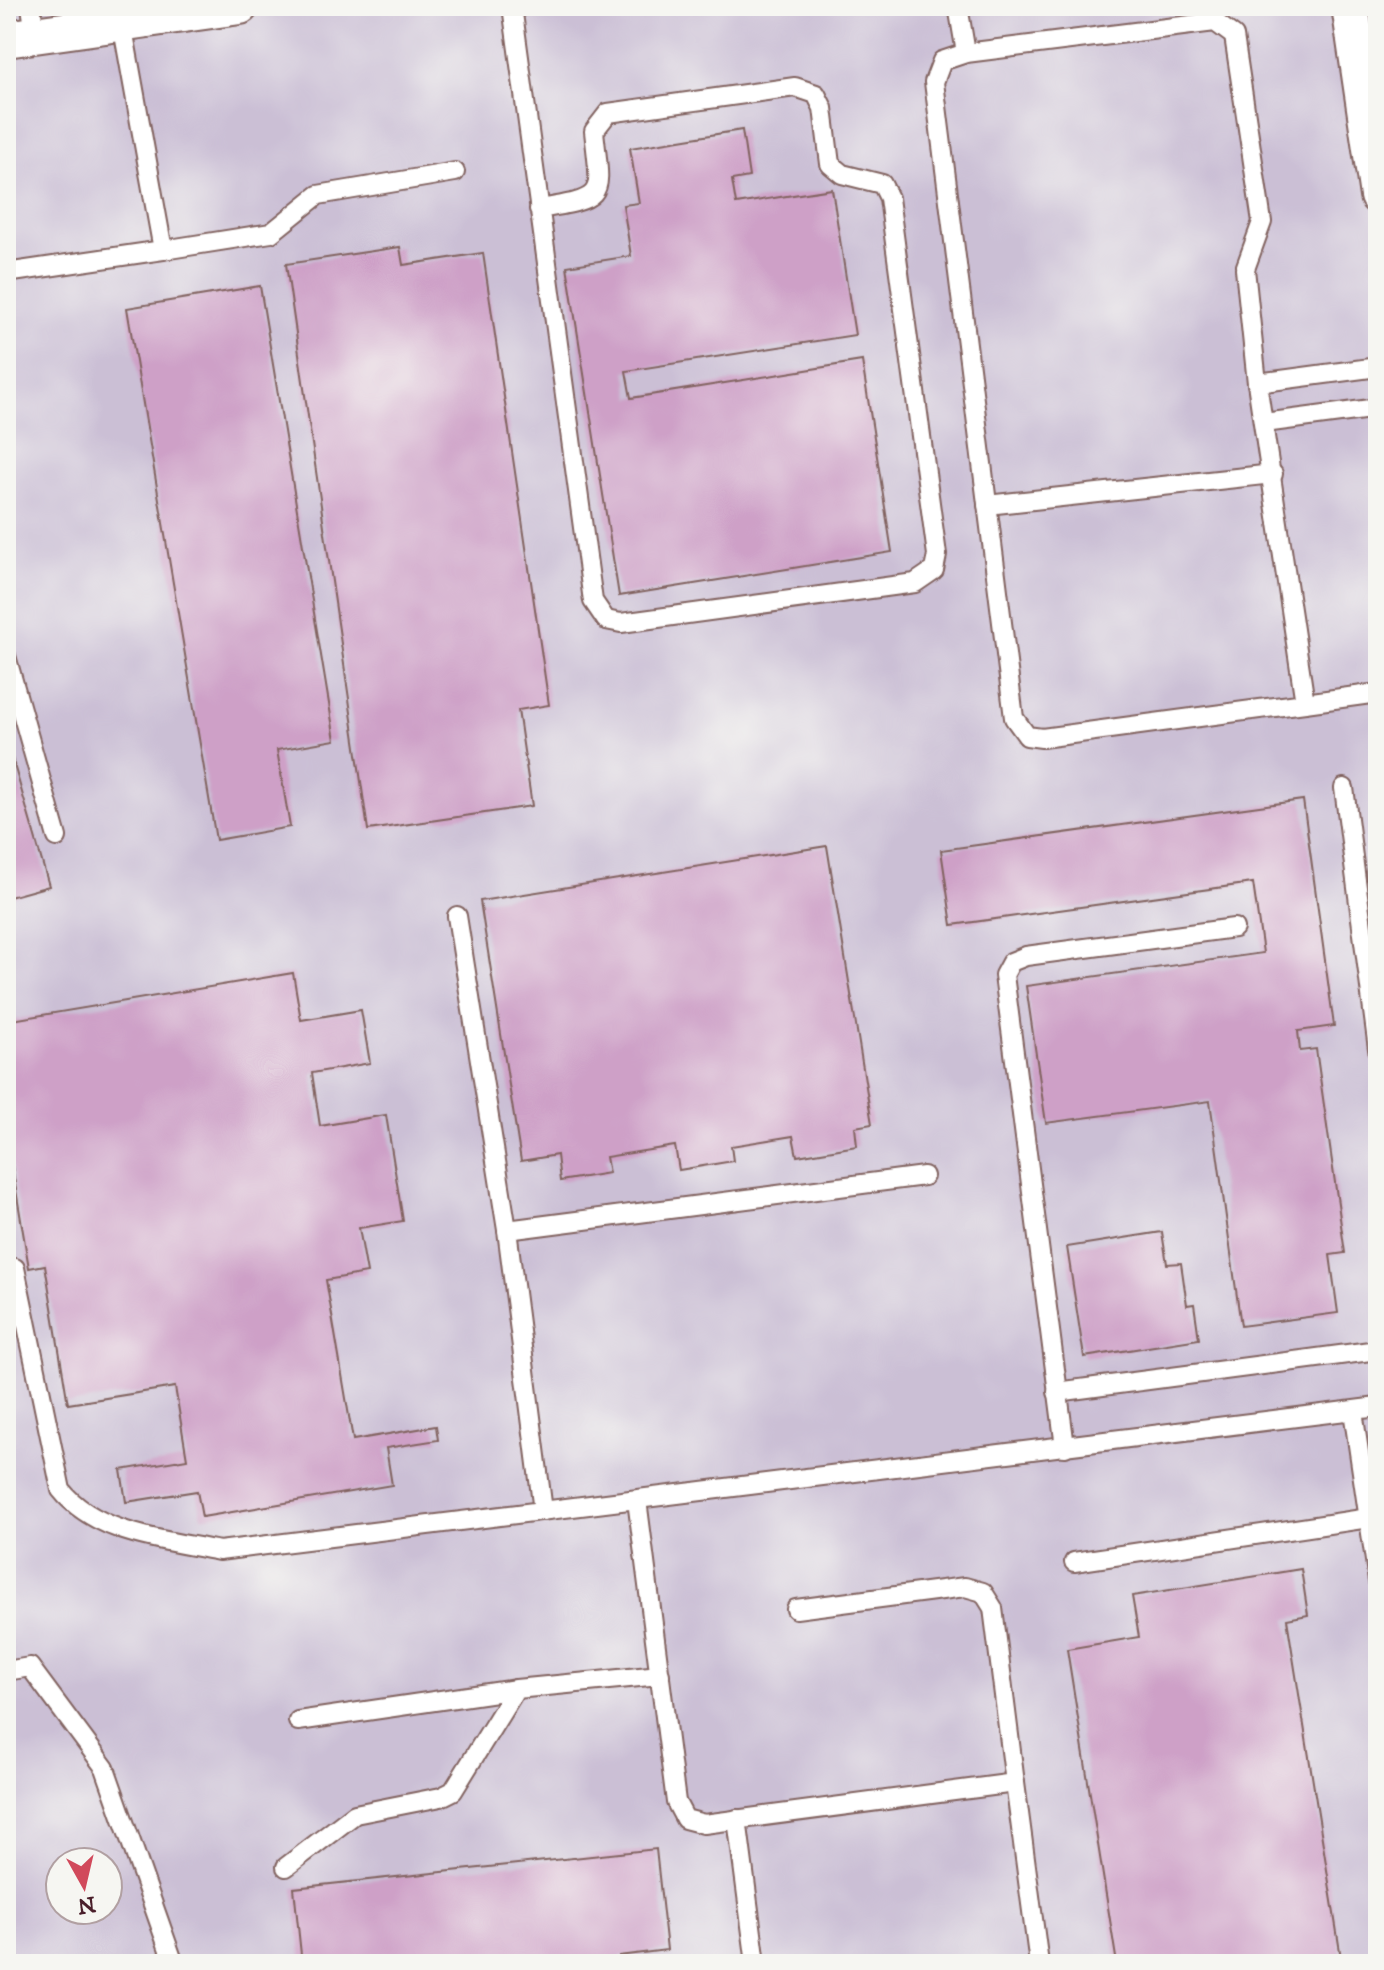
<svg xmlns="http://www.w3.org/2000/svg" width="1384" height="1970" font-family="'IM FELL DW Pica',serif">
  <style>
    .industrial { fill: #cbbfd5; fill-rule: evenodd }
    .building { fill: #cea0c7 }
    .lines { fill: none; stroke-linecap: round; stroke-linejoin: round }
    .service-casing { stroke: #826461; stroke-width: 22 }
    .minor-casing { stroke: #826461; stroke-width: 40 }
    .service { stroke: #fff; stroke-width: 18 }
    .minor { stroke: #fff; stroke-width: 36 }
  </style>
  <rect width="100%" height="100%" fill="#f6f6f2"/>
  <filter id="ink" filterUnits="userSpaceOnUse"><feTurbulence type="fractalNoise" baseFrequency=".0125" numOctaves="2"/><feDisplacementMap in="SourceGraphic" scale="16" xChannelSelector="R" yChannelSelector="G"/><feConvolveMatrix kernelMatrix="1 2 1 2 8 2 1 2 1" color-interpolation-filters="sRGB"/></filter>
  <filter id="wash" filterUnits="userSpaceOnUse"><feTurbulence type="fractalNoise" baseFrequency=".006" numOctaves="4" result="noise"/><feDisplacementMap in="SourceGraphic" scale="32" xChannelSelector="R" yChannelSelector="G"/><feGaussianBlur stdDeviation="1.8" result="paint"/><feColorMatrix in="noise" values="0 0 0 0 0 0 0 0 0 0 0 0 0 0 0 0 0 1.4 0 .05"/><feComposite in="paint" operator="in"/></filter>
  <g filter="url(#wash)">
    <rect width="100%" height="100%" fill="#ebe4c4"/>
    <path class="industrial" d="M 6,6 L 1378,6 L 1378,1964 L 6,1964 ZM 60,1862 L 108,1862 L 108,1910 L 60,1910 Z"/>
    <g id="blocks">
      <g class="building">
        <polygon points="742,130 749,177 732,180 736,204 832,189 855,335 626,371 631,398 862,361 892,552 619,596 567,266 631,256 623,205 639,203 630,148"/>
        <polygon points="400,247 403,265 483,253 549,705 518,710 532,806 368,830 286,264"/>
        <polygon points="260,286 335,740 277,750 290,827 216,840 127,308"/>
        <polygon points="6,737 49,886 6,898"/>
        <polygon points="1303,800 1334,1026 1298,1031 1300,1051 1316,1049 1345,1253 1330,1255 1338,1313 1241,1326 1210,1101 1046,1123 1026,986 1263,953 1253,883 952,925 941,850"/>
        <polygon points="827,846 872,1124 855,1127 857,1146 797,1156 793,1136 731,1146 733,1161 679,1170 675,1146 606,1157 609,1173 560,1181 557,1155 521,1161 480,901"/>
        <polygon points="293,973 301,1020 361,1010 370,1063 312,1073 320,1126 386,1115 403,1221 359,1228 367,1273 326,1280 353,1440 436,1426 438,1440 386,1448 392,1485 202,1517 197,1491 126,1502 121,1470 187,1459 175,1387 68,1404 45,1265 29,1268 6,1130 6,1021"/>
        <polygon points="1162,1232 1167,1264 1181,1263 1187,1305 1194,1304 1199,1339 1084,1357 1067,1247"/>
        <polygon points="1301,1569 1308,1615 1287,1619 1342,1964 1117,1964 1067,1649 1139,1637 1132,1596"/>
        <polygon points="656,1849 667,1950 619,1956 619,1964 302,1964 294,1888"/>
      </g>
    </g>
  </g>
  <g filter="url(#ink)">
    <use href="#blocks" fill-opacity="0" stroke="#826461" stroke-width="2"/>
    <g class="lines">
      <defs>
        <g id="service">
          <polyline points="31,6 35,35"/>
          <path d="M 512,6 L 593,601 L 606,620 L 621,623 L 915,583 L 934,570 L 937,555 L 889,198 L 882,184 L 842,174 L 830,164 L 823,108 L 816,94 L 795,87 L 608,113 L 594,131 C 601,197 608,198 539,209"/>
          <polyline points="958,6 966,53"/>
          <polygon points="1215,22 1234,36 1262,222 1245,269 1257,383 1305,703 1042,738 1027,736 1014,718 934,82 942,61 966,53"/>
          <polyline points="163,250 271,233 318,195 455,172"/>
          <polyline points="6,273 163,250 122,23"/>
          <polyline points="1257,383 1378,367"/>
          <polyline points="1264,423 1378,408"/>
          <polyline points="987,505 1273,474"/>
          <polyline points="6,656 57,837"/>
          <polyline points="1305,703 1378,693"/>
          <polyline points="1344,788 1378,1049"/>
          <polyline points="457,916 507,1230"/>
          <path d="M 15,1268 L 61,1490 C 97,1535 166,1540 219,1551 L 1378,1407"/>
          <polyline points="1057,1392 1378,1350"/>
          <polyline points="1353,1411 1378,1581"/>
          <polyline points="1065,1447 1004,975 1011,962 1026,956 1234,928"/>
          <polyline points="637,1500 676,1802 685,1819 704,1824 1015,1783 1039,1964"/>
          <polyline points="543,1511 507,1230 924,1176"/>
          <polyline points="1074,1562 1369,1518"/>
          <polyline points="796,1609 965,1587 983,1592 993,1608 1015,1783"/>
          <polyline points="6,1671 30,1667 105,1768 174,1964"/>
          <polyline points="298,1721 516,1689"/>
          <polyline points="737,1819 756,1964"/>
          <polyline points="286,1867 355,1814 441,1797 453,1791 516,1689 660,1675"/>
        </g>
        <g id="minor">
          <polyline points="1350,6 1378,196"/>
          <polyline points="6,39 240,6"/>
        </g>
      </defs>
      <use href="#service" class="service-casing"/>
      <use href="#minor" class="minor-casing"/>
      <use href="#service" class="service"/>
      <use href="#minor" class="minor"/>
    </g>
  </g>
  <rect width="1384" height="1970" fill="none" stroke="#f6f6f2" stroke-width="32"/>
  <g transform="translate(84 1886) rotate(172)"><circle r="38" fill="#f6f6f2" stroke="#b1a0a2" stroke-width="2"/>
  <path d="M0-6L14 30L0 20L-14 30Z" fill="#d1495b"/>
  <text y="-12" font-size="22" font-weight="bold" text-anchor="middle" fill="#4a1f2b">N</text>
  </g>
</svg>
